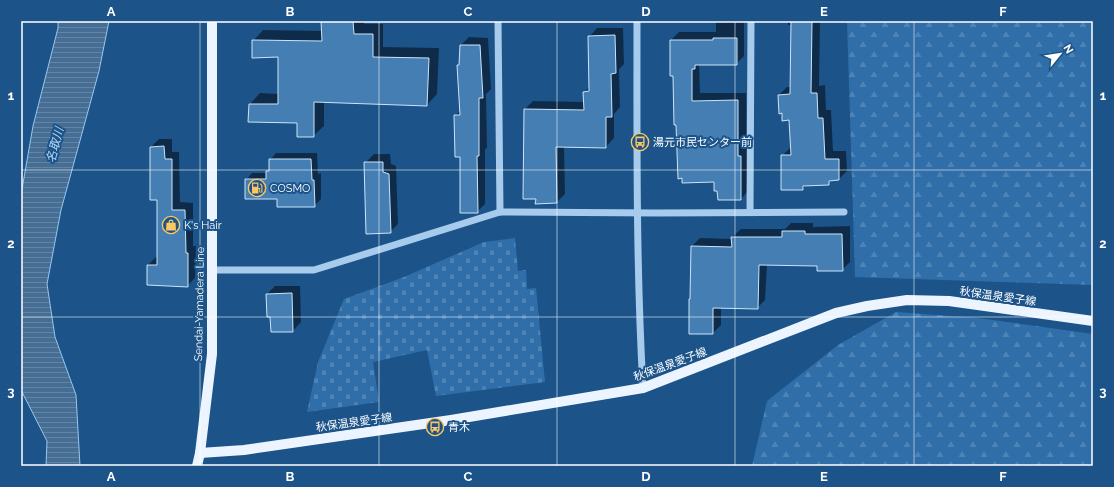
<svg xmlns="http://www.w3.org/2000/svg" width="1114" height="487" font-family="Raleway,'Noto Sans JP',sans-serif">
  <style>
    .forest { fill: url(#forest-firs) }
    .cemetery { fill: url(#cemetery-stones) }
    .water { fill: url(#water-rules); stroke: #9ac7ee }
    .shadow { fill: #0007 }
    .building { fill: #447eb2; stroke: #cce4f9 }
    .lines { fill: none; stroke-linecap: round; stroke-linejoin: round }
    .minor { stroke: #a7cbec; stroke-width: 7 }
    .major { stroke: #ecf5ff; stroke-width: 10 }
    .grid { fill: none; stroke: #fff; stroke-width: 1; stroke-opacity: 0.55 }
    .labels { text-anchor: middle; stroke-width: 4; stroke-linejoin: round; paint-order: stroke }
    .poi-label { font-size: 11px; fill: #fff; stroke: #1c548a; text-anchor: start }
    .street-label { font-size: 11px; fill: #fff; stroke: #1c548a }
    .water-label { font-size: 12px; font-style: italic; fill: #b3d5f4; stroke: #1c548a }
    .neatline { fill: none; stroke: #fff; stroke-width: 1.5 }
    .grid-label { font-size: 13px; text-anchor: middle; font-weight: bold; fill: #fff }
  </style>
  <defs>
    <pattern id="forest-firs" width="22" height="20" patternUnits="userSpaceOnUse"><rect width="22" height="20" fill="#2f6ea8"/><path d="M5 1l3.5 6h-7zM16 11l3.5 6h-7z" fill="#4e84b5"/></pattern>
    <pattern id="cemetery-stones" width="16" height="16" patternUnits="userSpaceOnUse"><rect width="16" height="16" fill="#2f6ea8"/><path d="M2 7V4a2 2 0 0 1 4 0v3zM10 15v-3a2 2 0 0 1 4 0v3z" fill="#4e84b5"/></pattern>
    <pattern id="water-rules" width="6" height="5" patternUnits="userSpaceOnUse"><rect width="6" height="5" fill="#466e95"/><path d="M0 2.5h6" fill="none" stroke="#6284a5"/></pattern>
  </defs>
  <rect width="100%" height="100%" fill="#1c548a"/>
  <g class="forest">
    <polygon points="847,21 1093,21 1093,285 855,277"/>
    <polygon points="896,312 978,318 1093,334 1093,466 752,466 767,401 838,345"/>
  </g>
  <polygon class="cemetery" points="515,238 518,271 526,270 527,289 536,288 545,382 436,396 427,350 373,362 379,402 307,412 318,362 344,299 404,277 484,242"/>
  <polygon class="water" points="58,21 109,21 99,71 61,210 47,284 55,337 76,395 80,466 46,466 47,441 21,390 21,195 33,126 58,28"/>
  <g class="shadow">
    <polygon points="322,21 364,21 364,24 383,24 383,47 439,48 437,94 427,105 324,102 324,126 313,136 298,122 250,104 260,93 279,94 279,56 253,41 263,30 322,31"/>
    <polygon points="716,21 744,21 744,56 736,64 699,64 700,93 746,93 746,148 748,148 749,190 741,199 715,181 674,75 671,40 679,32 716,32"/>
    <polygon points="788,21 820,21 819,86 825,85 826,110 831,110 833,151 846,151 847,171 839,179 833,179 828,184 807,184 803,189 782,156 790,148 792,148 790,119 782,112 779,95 787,87 792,87 792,25 788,25"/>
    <polygon points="597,28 623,28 624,64 619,69 620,107 614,114 614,138 606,147 564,146 565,194 557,202 525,109 533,101 585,102 584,92 590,87 589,37"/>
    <polygon points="469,37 488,38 491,89 486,94 487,148 485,149 485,204 477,212 461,156 455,116 461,110 458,65 461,63 461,45"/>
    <polygon points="159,139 172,139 172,152 179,152 180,202 193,203 193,246 196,246 195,278 187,286 148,265 156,257 158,257 158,199 151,147"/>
    <polygon points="276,153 317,153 318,174 321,173 321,199 314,206 278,198 246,180 252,173 267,173 270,169 270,160"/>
    <polygon points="374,154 390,154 391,164 396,166 398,224 390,232 365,163"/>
    <polygon points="791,223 813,223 813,227 850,226 850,262 842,270 818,265 767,264 765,300 757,308 721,307 721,325 713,333 691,299 692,246 700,238 732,239 732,237 741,229 785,229"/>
    <polygon points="275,286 300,286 301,322 293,331 271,316 267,294"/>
  </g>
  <g class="building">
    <polygon points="321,21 353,21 354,34 373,34 373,57 429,58 427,106 314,102 314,137 297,137 297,123 248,122 249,104 278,104 278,57 252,58 252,40 322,41"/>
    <polygon points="791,21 812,21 811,93 817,93 818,118 823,118 825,159 839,159 839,180 829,181 829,185 803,186 803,190 781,190 781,155 791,155 789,120 782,121 782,113 779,114 778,95 790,94"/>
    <polygon points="615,35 616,73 611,74 612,117 606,117 606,148 556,147 557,203 535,204 536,199 523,199 524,109 584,110 583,92 589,91 588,36"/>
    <polygon points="713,38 737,38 737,65 695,65 695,69 692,69 692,101 738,100 738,156 741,156 741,200 718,200 717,191 714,191 714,182 682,183 682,178 678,179 676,125 674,125 673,76 670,76 670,40 713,40"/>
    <polygon points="460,45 480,45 483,98 479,98 479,156 477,156 478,213 460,213 460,157 455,157 454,115 460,115 457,65 459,65"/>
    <polygon points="164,146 165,159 172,159 172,210 185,210 186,253 188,253 188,287 147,285 147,265 157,265 157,200 150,200 150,147"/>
    <polygon points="269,159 311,159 312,180 314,180 315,207 277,207 277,199 245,199 245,179 266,179 266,171 269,171"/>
    <polygon points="364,162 383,162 383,172 389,174 391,233 366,234"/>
    <polygon points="782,231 805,231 805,234 842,234 843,271 817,271 817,266 759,265 758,309 713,308 713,334 689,334 689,299 690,299 691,246 732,247 731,237 782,237"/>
    <polygon points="292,293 293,332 271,332 270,317 267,317 266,294"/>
  </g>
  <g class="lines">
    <g class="minor">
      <polyline points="498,21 500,212"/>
      <path d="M 637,21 C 637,143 636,266 643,388"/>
      <polyline points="750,212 751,21"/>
      <polyline points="212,270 314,270 500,212 657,213 844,212"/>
    </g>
    <g class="major">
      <polyline points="200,453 244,450 451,420 643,388 836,313 867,306 907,300 949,301 1093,321"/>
      <polyline points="197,466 200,453 212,354 212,21"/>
    </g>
  </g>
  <path class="grid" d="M 200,21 L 200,466M 379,21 L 379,466M 557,21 L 557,466M 735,21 L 735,466M 914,21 L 914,466M 21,170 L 1093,170M 21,317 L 1093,317"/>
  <defs>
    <symbol id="bus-ring" viewBox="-11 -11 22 22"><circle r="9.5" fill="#1c548a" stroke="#fdc664" stroke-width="1.5"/><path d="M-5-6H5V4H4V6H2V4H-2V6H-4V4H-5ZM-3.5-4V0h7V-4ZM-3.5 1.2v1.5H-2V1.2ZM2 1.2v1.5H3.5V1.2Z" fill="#fdc664"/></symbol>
    <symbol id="fuel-ring" viewBox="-11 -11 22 22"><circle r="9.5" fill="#1c548a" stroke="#fdc664" stroke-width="1.5"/><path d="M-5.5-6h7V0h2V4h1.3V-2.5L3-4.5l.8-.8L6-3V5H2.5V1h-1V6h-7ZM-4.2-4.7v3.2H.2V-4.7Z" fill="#fdc664"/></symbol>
    <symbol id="shop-ring" viewBox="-11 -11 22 22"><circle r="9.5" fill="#1c548a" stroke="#fdc664" stroke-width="1.5"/><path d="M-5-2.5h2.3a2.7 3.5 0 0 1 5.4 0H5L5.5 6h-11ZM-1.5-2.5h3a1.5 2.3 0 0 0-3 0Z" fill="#fdc664"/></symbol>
  </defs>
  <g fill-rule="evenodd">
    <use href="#bus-ring" x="630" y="132" width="20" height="20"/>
    <use href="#fuel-ring" x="247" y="178" width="20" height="20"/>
    <use href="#shop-ring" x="161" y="215" width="20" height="20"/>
    <use href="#bus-ring" x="425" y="417" width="20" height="20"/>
  </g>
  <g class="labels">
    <g class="poi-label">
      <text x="653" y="146">湯元市民センター前</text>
      <text x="270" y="192">COSMO</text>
      <text x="184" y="229">K's Hair</text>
      <text x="448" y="431">青木</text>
    </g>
    <g class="street-label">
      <text transform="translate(998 296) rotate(8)" y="4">秋保温泉愛子線</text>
      <text transform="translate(199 304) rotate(-89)" y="4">Sendai-Yamadera Line</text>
      <text transform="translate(670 364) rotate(-20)" y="4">秋保温泉愛子線</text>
      <text transform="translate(354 422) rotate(-8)" y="4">秋保温泉愛子線</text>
    </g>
    <g class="water-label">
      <text transform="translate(55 145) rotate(-75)" y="4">名取川</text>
    </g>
  </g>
  <rect width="1114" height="487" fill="none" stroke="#1c548a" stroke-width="44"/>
  <g transform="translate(1060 54) rotate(60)" stroke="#1c548a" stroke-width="3" paint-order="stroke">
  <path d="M0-3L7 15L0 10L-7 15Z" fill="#ffffff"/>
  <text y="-6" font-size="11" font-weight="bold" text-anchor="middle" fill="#ffffff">N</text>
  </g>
  <rect x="22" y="22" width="1070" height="443" class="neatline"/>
  <g class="grid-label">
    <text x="111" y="16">A</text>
    <text x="290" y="16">B</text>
    <text x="468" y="16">C</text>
    <text x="646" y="16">D</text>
    <text x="824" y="16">E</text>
    <text x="1003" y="16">F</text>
    <text x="11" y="100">1</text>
    <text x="1103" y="100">1</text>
    <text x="11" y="248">2</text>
    <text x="1103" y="248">2</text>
    <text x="11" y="396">3</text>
    <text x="1103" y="396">3</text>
    <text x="111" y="481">A</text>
    <text x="290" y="481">B</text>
    <text x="468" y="481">C</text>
    <text x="646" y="481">D</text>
    <text x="824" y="481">E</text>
    <text x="1003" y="481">F</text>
  </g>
</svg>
